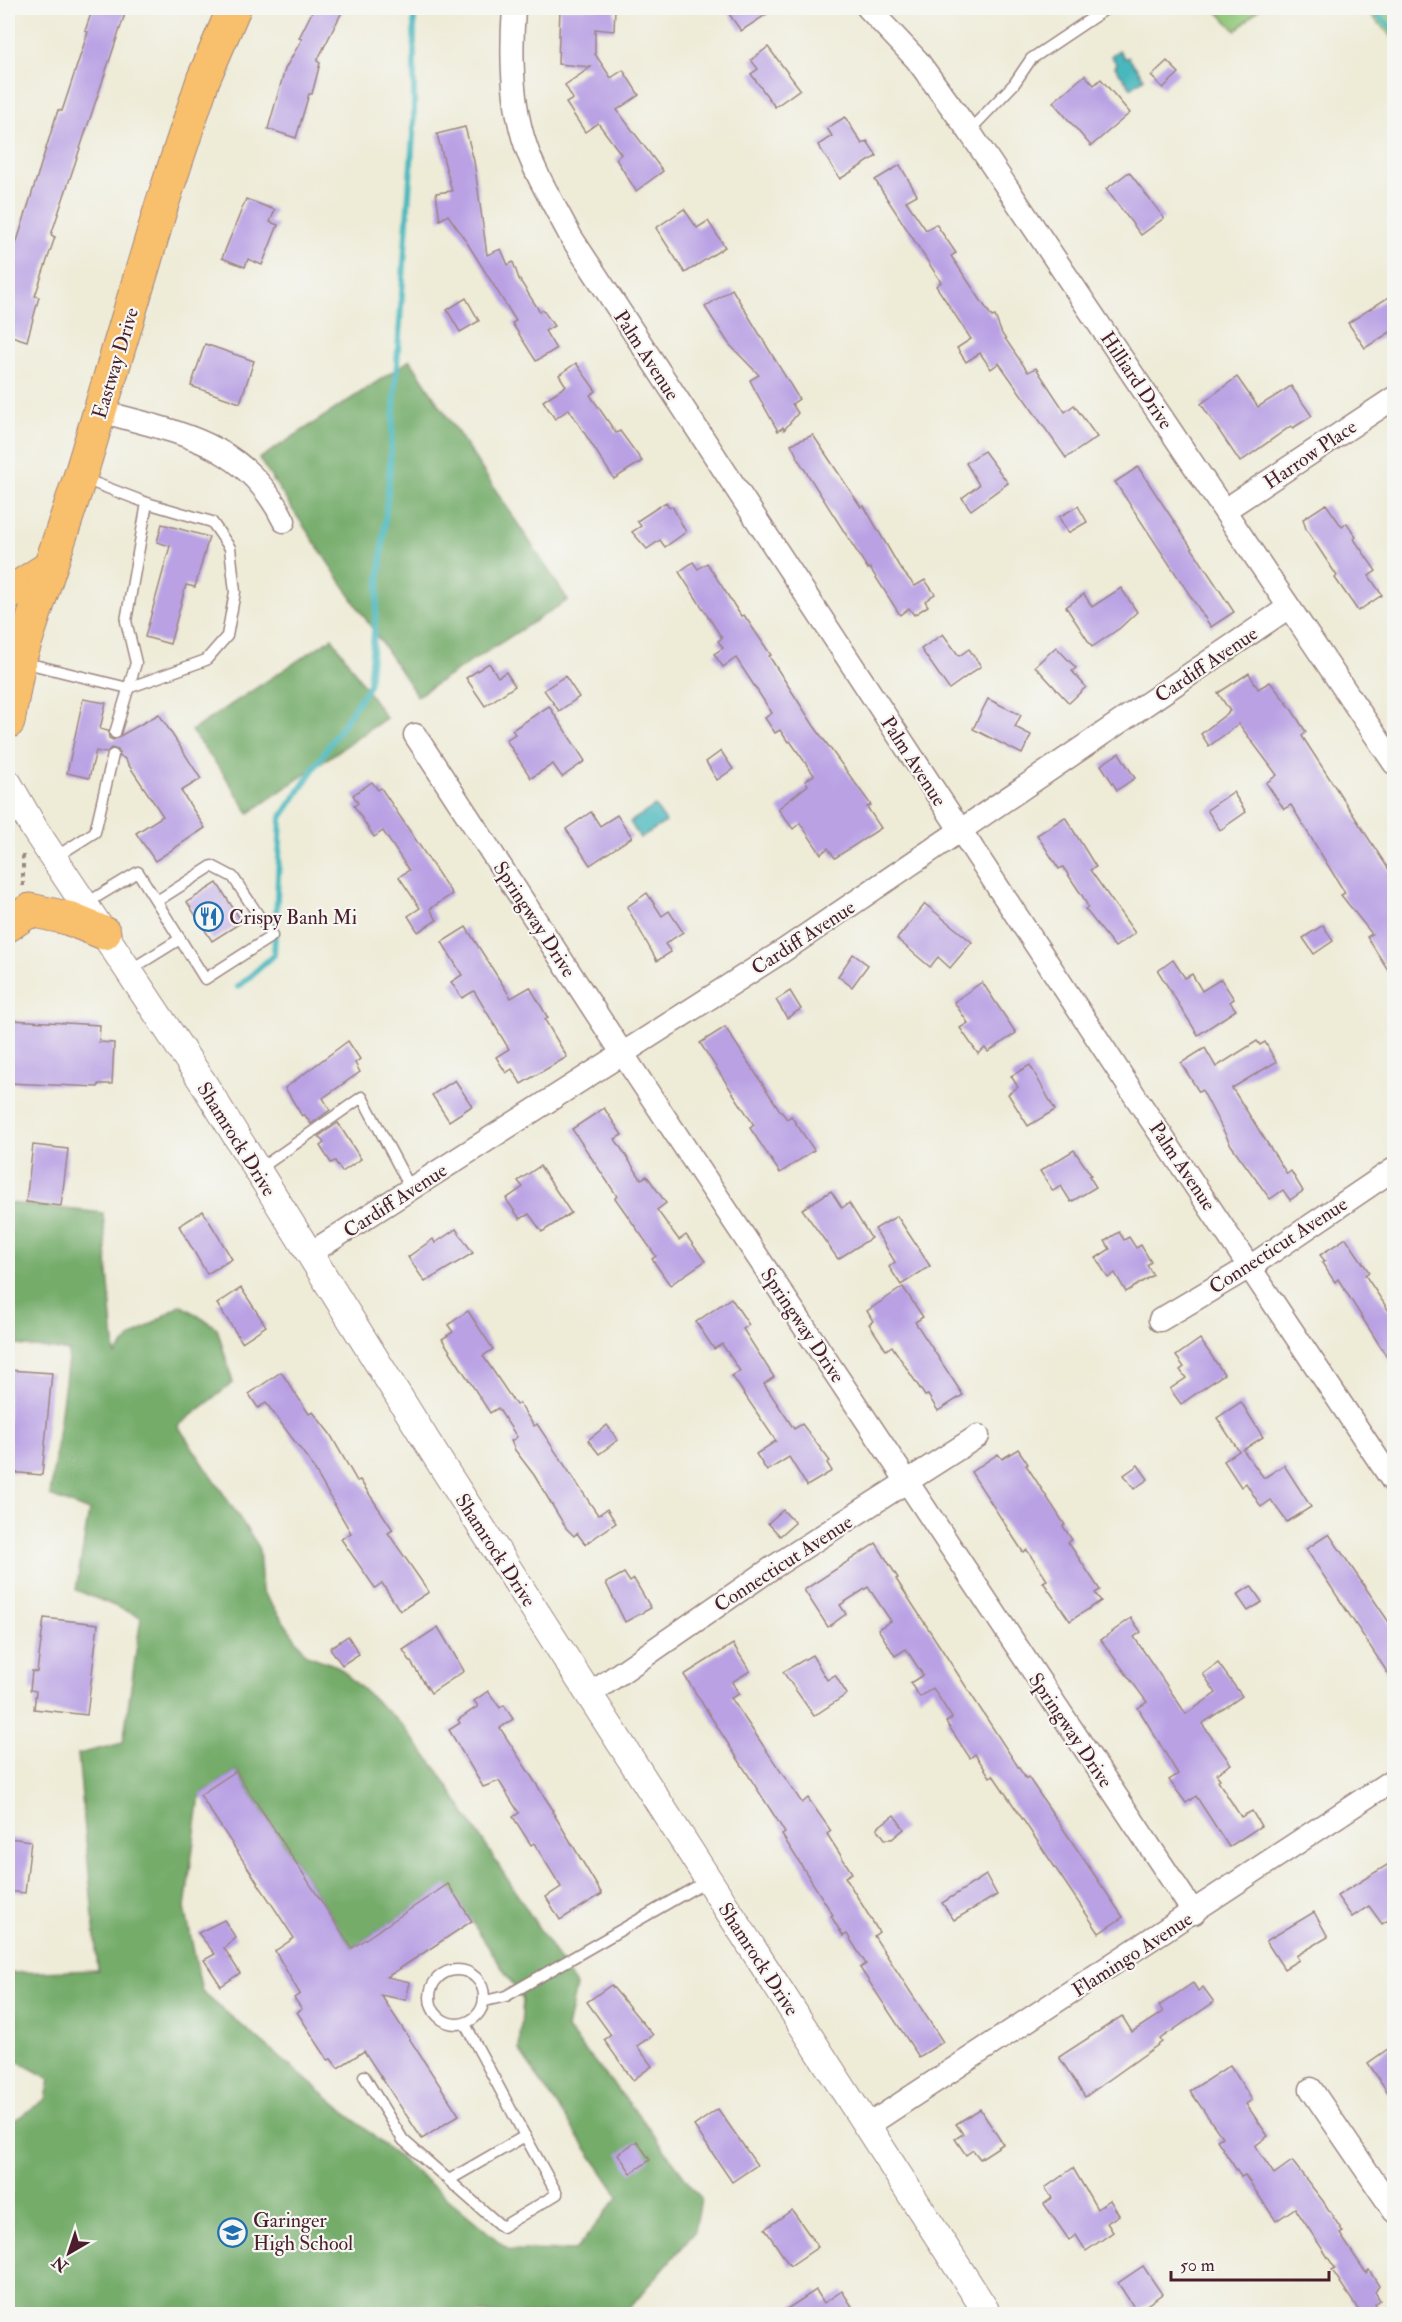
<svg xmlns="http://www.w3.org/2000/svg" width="1402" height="2322" font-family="'IM FELL Double Pica',serif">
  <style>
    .green { fill: #92c87a; stroke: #6e7452; stroke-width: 1.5 }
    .forest { fill: #75ac6a; stroke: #60664a; stroke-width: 1.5; fill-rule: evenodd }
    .water { fill: #48b8be; stroke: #496c74; stroke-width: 1.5 }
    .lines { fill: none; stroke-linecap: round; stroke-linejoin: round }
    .stream { stroke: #48b8be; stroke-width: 6 }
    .building { fill: #b9a1e4 }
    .service-casing { stroke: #9c8581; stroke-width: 13 }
    .minor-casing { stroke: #9c8581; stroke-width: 25 }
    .tertiary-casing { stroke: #9c8581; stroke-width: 29 }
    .primary-casing { stroke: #9c8581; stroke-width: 35 }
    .path { stroke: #9c8581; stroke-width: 4; stroke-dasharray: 4.5 4.5; stroke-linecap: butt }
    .service { stroke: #fff; stroke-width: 10 }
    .minor { stroke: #fff; stroke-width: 22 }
    .tertiary { stroke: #fff; stroke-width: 27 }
    .primary { stroke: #f8bf6c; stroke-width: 33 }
    .labels { text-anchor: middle; stroke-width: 4.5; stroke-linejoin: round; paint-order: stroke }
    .street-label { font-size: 20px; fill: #4a1f2b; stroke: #f6f6f2 }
    .poi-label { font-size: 20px; fill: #4a1f2b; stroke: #f6f6f2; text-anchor: start }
  </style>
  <rect width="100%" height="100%" fill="#f6f6f2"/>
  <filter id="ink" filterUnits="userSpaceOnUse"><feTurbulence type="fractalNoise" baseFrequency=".0167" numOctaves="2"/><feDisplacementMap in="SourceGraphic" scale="12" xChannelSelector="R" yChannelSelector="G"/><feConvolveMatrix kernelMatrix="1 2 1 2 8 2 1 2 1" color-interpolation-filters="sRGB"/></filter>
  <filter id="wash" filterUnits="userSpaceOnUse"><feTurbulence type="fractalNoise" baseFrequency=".008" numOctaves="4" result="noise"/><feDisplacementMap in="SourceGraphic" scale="24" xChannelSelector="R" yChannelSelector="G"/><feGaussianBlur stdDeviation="1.35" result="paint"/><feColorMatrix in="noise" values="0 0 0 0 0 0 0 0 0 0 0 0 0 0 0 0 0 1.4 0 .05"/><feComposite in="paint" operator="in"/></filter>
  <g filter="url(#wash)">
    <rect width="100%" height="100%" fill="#eeebd7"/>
    <g class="green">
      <polygon points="1214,8 1260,8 1236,31"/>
      <polygon points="1364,8 1394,8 1394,39"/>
    </g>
    <g class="forest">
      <polygon points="410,360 568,600 417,696 259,459"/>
      <polygon points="332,638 386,718 249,813 223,773 191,731"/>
      <path d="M 8,1203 L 103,1213 L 115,1355 L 130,1338 L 181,1305 L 217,1328 L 233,1383 L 178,1426 L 259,1547 L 262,1591 L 307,1655 L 337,1666 L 403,1726 L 438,1771 L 576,1986 L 567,2029 L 642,2119 L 701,2199 L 695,2231 L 625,2314 L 8,2314 L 8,2148 L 12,2122 L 46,2099 L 50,2079 L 8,2056 L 8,1994 L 11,1973 L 98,1970 L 78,1754 L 123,1743 L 141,1617 L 76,1590 L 89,1511 L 50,1496 L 69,1351 L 8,1344 ZM 236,1771 L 352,1948 L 448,1885 L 523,2000 L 519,2050 L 619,2196 L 575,2251 L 509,2250 L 202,1992 L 185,1908 L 200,1795 Z"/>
    </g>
    <g class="water">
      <polygon points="1119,50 1125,59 1128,57 1144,78 1131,88 1115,67 1117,64 1111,56"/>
      <polygon points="655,806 666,822 640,838 630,822"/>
    </g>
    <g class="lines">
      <g class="stream">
        <polyline points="1370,8 1394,30"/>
        <polyline points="238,987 274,955 281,818 369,685 389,479 414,121 414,8"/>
      </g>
    </g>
    <g id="blocks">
      <g class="building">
        <polygon points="93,8 127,8 51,235 55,237 35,296 39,297 27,341 8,335 8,295 13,272 8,270 58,110 62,111 88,32 85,31"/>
        <polygon points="314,8 344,8 317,61 320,63 312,94 309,94 296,138 268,129 285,69 302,39 299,38"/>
        <polygon points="560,8 615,8 614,31 595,29 595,54 611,78 623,70 639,95 617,110 663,171 636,191 616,159 621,154 598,123 585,132 566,103 573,99 565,85 591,67 558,64"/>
        <polygon points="725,8 776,8 741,31"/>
        <polygon points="768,47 800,89 775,107 751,74 758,69 751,60"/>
        <polygon points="1167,61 1179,73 1163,88 1151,76"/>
        <polygon points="1085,75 1094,85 1101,79 1130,113 1091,146 1053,102"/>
        <polygon points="845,117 862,144 867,141 877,156 840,179 818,145 832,136 827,128"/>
        <polygon points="465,127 474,161 487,255 501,249 508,265 513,262 519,279 540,312 543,310 554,326 545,331 556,349 536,361 512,323 516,321 466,241 448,215 440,220 436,193 452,191 437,134"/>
        <polygon points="900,165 917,195 906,201 926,230 936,224 956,253 951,256 992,317 995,316 1002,334 1028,372 1036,368 1065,412 1074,405 1097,437 1066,458 999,363 991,369 980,353 966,362 957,348 971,339 936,286 941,282 875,180"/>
        <polygon points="1129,172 1164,218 1141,235 1106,189"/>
        <polygon points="246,199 275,210 270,222 278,225 262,265 248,259 245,267 222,258"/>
        <polygon points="684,209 697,228 708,221 725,247 685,273 656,228"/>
        <polygon points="732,289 799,399 792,404 798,413 784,430 783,427 778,431 755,390 750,380 759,375 729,344 705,307"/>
        <polygon points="1395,293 1395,329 1365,348 1348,323"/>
        <polygon points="466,298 479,321 460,332 447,310"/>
        <polygon points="205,344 254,361 240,403 191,386"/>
        <polygon points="576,363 596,391 590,395 616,433 620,431 642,461 614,479 569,409 555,419 543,401 566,386 559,375"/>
        <polygon points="1237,377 1258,407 1291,386 1312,416 1293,428 1291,426 1240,462 1201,404"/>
        <polygon points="813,435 861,507 864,506 900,568 915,586 925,580 935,594 925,601 928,606 914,615 909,608 900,615 870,568 868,569 801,464 791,444"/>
        <polygon points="984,451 1008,483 971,510 962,498 979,485 966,463"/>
        <polygon points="1138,467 1234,612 1211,627 1115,482"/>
        <polygon points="666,502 669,507 672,506 686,532 665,547 660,540 647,549 632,532 641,526 637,521"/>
        <polygon points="1326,504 1342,527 1347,523 1356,537 1354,539 1376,571 1369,576 1382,595 1358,611 1335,578 1337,576 1306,529 1303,519"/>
        <polygon points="1078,506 1087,522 1068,533 1059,517"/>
        <polygon points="162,524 209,537 195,587 186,585 170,644 145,637 170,546 157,542"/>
        <polygon points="693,562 698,569 707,563 741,616 744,615 771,655 769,656 814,726 871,805 867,807 881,828 835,858 828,848 821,854 800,823 793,829 778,809 808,785 805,781 814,775 790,741 788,742 780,730 775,733 765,718 772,713 736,658 723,667 714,654 723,648 718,641 722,638 679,572"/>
        <polygon points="1121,588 1137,612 1120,628 1092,647 1066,607 1084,594 1092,607"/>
        <polygon points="943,634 959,656 969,649 981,666 949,689 921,649"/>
        <polygon points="1056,647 1076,668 1072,671 1086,687 1069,703 1035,666"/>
        <polygon points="489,663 498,677 506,672 515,686 485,706 466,678"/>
        <polygon points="1249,673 1258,689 1270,682 1290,707 1306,732 1302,736 1395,879 1395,981 1367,937 1372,934 1341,895 1345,893 1291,805 1284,809 1266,783 1277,775 1239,724 1209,746 1201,734 1230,711 1218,693"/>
        <polygon points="565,676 579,697 559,711 544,690"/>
        <polygon points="83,699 106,703 100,729 108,731 109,738 113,740 159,714 201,779 181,791 205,828 155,861 136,833 163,816 124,758 120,757 118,750 111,748 106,753 96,751 89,778 67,773"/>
        <polygon points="988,699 1021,715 1015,727 1031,735 1022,754 973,729"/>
        <polygon points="549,706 585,761 562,777 553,764 531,778 506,740 515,734 512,730"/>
        <polygon points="721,751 733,769 717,780 706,762"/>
        <polygon points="1119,753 1135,778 1117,790 1101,765"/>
        <polygon points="372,782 378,790 381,788 452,894 430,909 437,920 418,932 408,916 420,908 399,877 409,870 383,831 374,837 354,806 358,803 353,795"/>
        <polygon points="1233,792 1246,812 1220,830 1207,810"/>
        <polygon points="591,812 600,826 617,815 632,837 590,865 566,829"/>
        <polygon points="1065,817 1096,867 1090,870 1135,933 1115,947 1085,909 1088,907 1083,897 1063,867 1059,869 1037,835"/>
        <polygon points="217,883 242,922 212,941 187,902"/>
        <polygon points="647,893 662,916 669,911 683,932 665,944 671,952 657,961 627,907"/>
        <polygon points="925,904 972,942 950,968 938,957 930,967 897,939"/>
        <polygon points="1323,925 1333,941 1314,954 1303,938"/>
        <polygon points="466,927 511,998 530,987 548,1018 545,1020 567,1057 521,1084 512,1069 506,1073 496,1057 509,1049 474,991 462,998 451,982 462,975 442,942"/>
        <polygon points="853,954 868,965 852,987 838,976"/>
        <polygon points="1173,960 1185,978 1192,974 1202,991 1221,979 1234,999 1230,1002 1236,1010 1198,1035 1158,971"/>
        <polygon points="982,982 1016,1033 988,1052 985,1048 978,1054 960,1028 968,1023 954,1002"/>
        <polygon points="790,991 801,1009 787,1018 776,1000"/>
        <polygon points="11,1020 100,1025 99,1042 114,1043 112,1084 99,1084 98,1087 8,1083"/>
        <polygon points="725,1027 779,1109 787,1119 791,1116 814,1150 780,1173 750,1128 754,1125 700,1043"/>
        <polygon points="348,1041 360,1059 355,1063 360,1072 323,1098 330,1110 311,1124 304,1114 302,1116 285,1088"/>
        <polygon points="1257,1041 1260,1045 1265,1042 1276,1062 1232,1088 1287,1174 1291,1171 1303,1191 1290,1200 1283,1190 1270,1199 1231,1145 1202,1090 1199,1092 1181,1063 1205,1048 1216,1067"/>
        <polygon points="1030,1065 1055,1110 1028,1126 1008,1094 1018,1087 1011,1076"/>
        <polygon points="455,1080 472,1106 449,1121 432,1095"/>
        <polygon points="604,1108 622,1135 615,1139 641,1179 647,1176 666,1203 657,1210 679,1240 686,1235 705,1261 670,1285 652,1259 656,1256 615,1198 617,1196 572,1129"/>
        <polygon points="338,1123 361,1159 342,1172 335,1161 331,1163 320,1146 324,1143 319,1136"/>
        <polygon points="33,1145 68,1149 61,1206 26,1202"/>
        <polygon points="1074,1150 1091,1175 1089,1176 1096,1187 1071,1202 1061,1186 1053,1191 1040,1171"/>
        <polygon points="540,1166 571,1213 542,1232 529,1214 520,1219 506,1199 523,1187 518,1181"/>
        <polygon points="831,1191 842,1208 849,1203 871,1238 838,1259 802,1209"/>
        <polygon points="203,1211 232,1259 207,1274 179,1226"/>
        <polygon points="897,1216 930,1266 901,1285 889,1267 895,1262 875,1229"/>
        <polygon points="456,1229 473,1253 425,1282 408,1257 433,1239 435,1243"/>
        <polygon points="1119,1232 1124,1240 1129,1237 1136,1248 1141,1245 1151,1262 1147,1265 1153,1275 1126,1292 1115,1273 1108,1278 1096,1258 1110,1249 1105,1241"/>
        <polygon points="1346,1238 1369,1272 1365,1275 1395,1320 1395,1370 1338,1279 1335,1282 1322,1263 1325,1261 1320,1255"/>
        <polygon points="903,1287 923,1317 915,1322 963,1395 938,1411 928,1395 925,1396 892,1346 886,1350 869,1324 873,1321 867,1311"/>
        <polygon points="241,1288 266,1326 242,1342 217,1304"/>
        <polygon points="731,1298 749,1325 743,1329 774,1377 764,1384 794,1429 802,1424 830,1461 827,1463 832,1471 807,1486 789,1457 767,1471 756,1454 776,1441 732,1376 740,1371 722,1344 714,1349 696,1322"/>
        <polygon points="468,1311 493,1349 483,1356 516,1405 519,1403 534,1426 537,1424 598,1515 607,1509 616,1523 585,1544 577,1533 574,1536 566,1528 534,1475 515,1450 511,1441 517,1437 498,1408 490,1413 442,1339 453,1332 448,1325"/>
        <polygon points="1200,1339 1224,1374 1181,1404 1170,1389 1186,1378 1180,1370 1184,1367 1176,1356"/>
        <polygon points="8,1370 52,1373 42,1475 8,1472"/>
        <polygon points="281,1372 309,1414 313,1412 330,1434 357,1481 360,1480 393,1530 388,1533 429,1592 400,1611 382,1583 375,1588 341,1539 351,1533 310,1462 266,1403 258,1408 249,1394"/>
        <polygon points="1241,1402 1263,1437 1243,1450 1264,1478 1284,1465 1311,1507 1287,1522 1271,1500 1261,1507 1246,1483 1241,1487 1224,1461 1239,1451 1217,1418"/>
        <polygon points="607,1425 618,1440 599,1454 588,1440"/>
        <polygon points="1018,1449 1028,1464 1026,1465 1065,1525 1063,1526 1072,1540 1068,1542 1100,1590 1095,1593 1101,1601 1070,1621 1043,1582 1047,1580 1027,1550 1023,1552 971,1472 998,1454 1002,1459"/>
        <polygon points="1138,1465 1148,1479 1134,1489 1124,1475"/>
        <polygon points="783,1510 795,1523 780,1536 768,1523"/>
        <polygon points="1329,1534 1395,1631 1395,1684 1306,1549"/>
        <polygon points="876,1543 898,1578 896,1579 1026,1779 1028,1777 1123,1917 1099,1933 993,1775 990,1777 975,1754 970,1758 946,1722 952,1718 933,1688 920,1697 910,1683 923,1675 906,1649 895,1656 878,1629 891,1621 868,1587 840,1605 846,1614 828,1627 804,1590"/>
        <polygon points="624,1573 630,1582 634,1579 651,1608 625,1622 606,1583"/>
        <polygon points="1251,1586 1262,1602 1248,1611 1237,1595"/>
        <polygon points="44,1618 98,1624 87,1715 34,1709 36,1691 30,1690 32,1671 37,1672"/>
        <polygon points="1131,1618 1141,1632 1134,1637 1186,1714 1216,1693 1203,1674 1218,1663 1242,1696 1202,1724 1231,1764 1216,1774 1220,1779 1218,1781 1241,1817 1252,1811 1261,1826 1229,1847 1196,1796 1186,1803 1169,1780 1178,1774 1138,1708 1147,1702 1101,1640"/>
        <polygon points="438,1627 464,1671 431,1693 403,1650"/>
        <polygon points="348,1636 359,1654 342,1665 330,1648"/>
        <polygon points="733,1644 750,1671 732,1682 739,1694 731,1698 802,1803 808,1798 831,1831 827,1834 852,1873 845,1877 879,1932 874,1936 943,2042 919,2057 860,1968 866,1964 847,1934 843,1936 831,1916 833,1915 782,1835 785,1833 779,1823 684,1675"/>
        <polygon points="812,1655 827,1680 835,1675 847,1694 814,1716 783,1672"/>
        <polygon points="488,1691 500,1708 504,1705 513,1719 500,1728 553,1810 552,1811 602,1894 560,1920 546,1897 561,1887 534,1843 531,1845 513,1817 519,1813 499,1781 483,1787 449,1730 460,1723 458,1720 478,1706 474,1701"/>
        <polygon points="236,1771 352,1948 448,1884 472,1921 387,1977 410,1982 406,2000 381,1995 459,2115 422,2139 364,2051 338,2068 331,2059 328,2060 297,2012 302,2009 294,1998 300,1994 275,1951 294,1938 200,1795"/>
        <polygon points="894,1815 904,1829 892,1839 885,1839 877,1828"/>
        <polygon points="8,1838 31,1841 25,1893 8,1891"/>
        <polygon points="1395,1860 1395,1916 1382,1924 1369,1906 1352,1917 1337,1896"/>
        <polygon points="986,1875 997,1895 954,1920 942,1903"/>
        <polygon points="1314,1912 1328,1937 1296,1956 1299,1960 1284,1969 1266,1941"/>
        <polygon points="224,1920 236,1938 224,1948 240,1973 221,1986 204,1960 215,1954 198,1933"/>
        <polygon points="1193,1983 1198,1991 1203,1987 1214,2002 1160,2039 1162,2042 1085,2097 1059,2057 1122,2016 1132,2032 1163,2012 1159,2006"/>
        <polygon points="611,1985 653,2035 637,2046 652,2066 633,2080 604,2040 611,2035 587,2002"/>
        <polygon points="1395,2044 1395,2103 1368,2063"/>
        <polygon points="1230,2065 1252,2100 1246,2104 1268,2136 1255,2146 1274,2174 1292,2161 1323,2201 1343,2232 1340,2234 1366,2273 1369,2270 1379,2286 1375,2292 1380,2300 1375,2304 1382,2314 1361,2314 1332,2270 1335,2268 1295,2208 1276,2221 1245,2175 1241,2177 1217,2140 1222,2137 1190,2091"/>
        <polygon points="718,2109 757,2165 732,2182 694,2126"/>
        <polygon points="980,2109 1003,2144 980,2159 973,2150 966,2155 955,2139 963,2134 956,2124"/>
        <polygon points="637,2141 650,2160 631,2173 618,2154"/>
        <polygon points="1073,2168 1097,2209 1110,2200 1119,2215 1107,2223 1113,2232 1086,2251 1076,2235 1069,2240 1044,2204 1052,2198 1045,2188"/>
        <polygon points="792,2210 818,2247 790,2266 765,2229"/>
        <polygon points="1143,2266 1162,2294 1137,2312 1118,2283"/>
        <polygon points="816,2290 824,2303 842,2291 857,2314 779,2314"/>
      </g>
    </g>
  </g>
  <g filter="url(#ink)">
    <use href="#blocks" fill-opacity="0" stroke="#9c8581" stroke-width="1.5"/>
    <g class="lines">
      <defs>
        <g id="service">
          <polyline points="969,131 1014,84 1031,59 1107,8"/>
          <polyline points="84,479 147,503 126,621 136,663 115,733"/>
          <polyline points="22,662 128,688 206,660 227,636 235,592 230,548 212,522 147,503"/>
          <polyline points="54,858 95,832 113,755"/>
          <polyline points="157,901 212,866 233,877 272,936 205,979 180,939"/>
          <polyline points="85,904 138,872 180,939 130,970"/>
          <polyline points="258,1170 362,1097 411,1189"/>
          <circle cx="457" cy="1997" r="27"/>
          <polyline points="485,2001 506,1996 708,1880"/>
          <polyline points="364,2076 403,2140 502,2227 557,2194 525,2136"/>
          <polyline points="449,2180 525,2136 465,2024"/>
        </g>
        <g id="minor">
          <path d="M 514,8 C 511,49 511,96 523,137 C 533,172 554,204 571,237 L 1137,1099 L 1394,1483"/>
          <polyline points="868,8 917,60 969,131 1394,763"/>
          <path d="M 100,411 C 178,433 245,441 284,521"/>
          <polyline points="1225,510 1394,398"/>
          <polyline points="415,735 632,1068 1194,1913"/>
          <polyline points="309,1254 783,951 1289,607"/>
          <polyline points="1160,1320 1251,1266 1394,1169"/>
          <polyline points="590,1694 772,1568 978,1436"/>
          <polyline points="1311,2089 1394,2211"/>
          <polyline points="867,2126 1394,1779"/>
        </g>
        <polyline id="tertiary" points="8,783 35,830 202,1081 444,1469 988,2314"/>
        <g id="primary">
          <polyline points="8,594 50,567"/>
          <polyline points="8,722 19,661 80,477 162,204 203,80 234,8"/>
          <polyline points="8,925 30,910 67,918 104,933"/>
        </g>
      </defs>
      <use href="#service" class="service-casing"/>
      <use href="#minor" class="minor-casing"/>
      <use href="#tertiary" class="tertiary-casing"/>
      <use href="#primary" class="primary-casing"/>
      <polyline class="path" points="23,855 23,886"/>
      <use href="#service" class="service"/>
      <use href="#minor" class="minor"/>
      <use href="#tertiary" class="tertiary"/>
      <use href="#primary" class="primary"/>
    </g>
  </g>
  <defs>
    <symbol id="restaurant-ring" viewBox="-11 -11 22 22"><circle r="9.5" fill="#f6f6f2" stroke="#1f6fb2" stroke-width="1.5"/><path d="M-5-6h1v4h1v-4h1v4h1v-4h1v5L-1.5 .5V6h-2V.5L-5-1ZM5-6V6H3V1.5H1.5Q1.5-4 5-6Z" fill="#1f6fb2"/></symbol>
    <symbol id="school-ring" viewBox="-11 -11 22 22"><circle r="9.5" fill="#f6f6f2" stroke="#1f6fb2" stroke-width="1.5"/><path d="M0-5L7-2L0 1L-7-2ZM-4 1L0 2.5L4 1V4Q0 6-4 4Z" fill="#1f6fb2"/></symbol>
  </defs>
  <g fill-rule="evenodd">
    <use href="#restaurant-ring" x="192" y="900" width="33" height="33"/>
    <use href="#school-ring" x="216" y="2216" width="33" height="33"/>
  </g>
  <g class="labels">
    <g class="street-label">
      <text transform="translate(647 355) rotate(57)" y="7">Palm Avenue</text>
      <text transform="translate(115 363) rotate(-73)" y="7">Eastway Drive</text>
      <text transform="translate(1137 380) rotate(56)" y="7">Hilliard Drive</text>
      <text transform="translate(1310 454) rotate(-34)" y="7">Harrow Place</text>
      <text transform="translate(1206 664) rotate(-34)" y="7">Cardiff Avenue</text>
      <text transform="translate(914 761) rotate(57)" y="7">Palm Avenue</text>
      <text transform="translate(535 919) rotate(57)" y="7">Springway Drive</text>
      <text transform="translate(803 937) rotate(-33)" y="7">Cardiff Avenue</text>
      <text transform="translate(237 1139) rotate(58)" y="7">Shamrock Drive</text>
      <text transform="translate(1183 1166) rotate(56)" y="7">Palm Avenue</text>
      <text transform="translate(395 1200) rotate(-33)" y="7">Cardiff Avenue</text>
      <text transform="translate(1278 1245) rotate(-33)" y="7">Connecticut Avenue</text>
      <text transform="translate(803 1325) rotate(56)" y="7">Springway Drive</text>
      <text transform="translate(496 1550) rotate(57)" y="7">Shamrock Drive</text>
      <text transform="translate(783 1563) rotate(-33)" y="7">Connecticut Avenue</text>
      <text transform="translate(1071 1730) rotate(56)" y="7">Springway Drive</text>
      <text transform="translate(1132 1954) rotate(-33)" y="7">Flamingo Avenue</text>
      <text transform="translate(759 1959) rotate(57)" y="7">Shamrock Drive</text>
    </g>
    <g class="poi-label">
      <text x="229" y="924">Crispy Banh Mi</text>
      <text x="253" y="2227">Garinger<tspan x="253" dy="23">High School</tspan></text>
    </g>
  </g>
  <rect width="1402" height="2322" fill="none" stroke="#f6f6f2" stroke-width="30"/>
  <g transform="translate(69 2253) rotate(219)" stroke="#f6f6f2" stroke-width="4.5" paint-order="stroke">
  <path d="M0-4.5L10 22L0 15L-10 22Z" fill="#4a1f2b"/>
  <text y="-9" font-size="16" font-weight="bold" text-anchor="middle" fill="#4a1f2b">N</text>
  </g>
  <path d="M1171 2271v9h158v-9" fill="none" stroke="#4a1f2b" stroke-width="3"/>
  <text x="1180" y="2271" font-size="18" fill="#4a1f2b" stroke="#f6f6f2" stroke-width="4.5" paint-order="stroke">50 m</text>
</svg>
